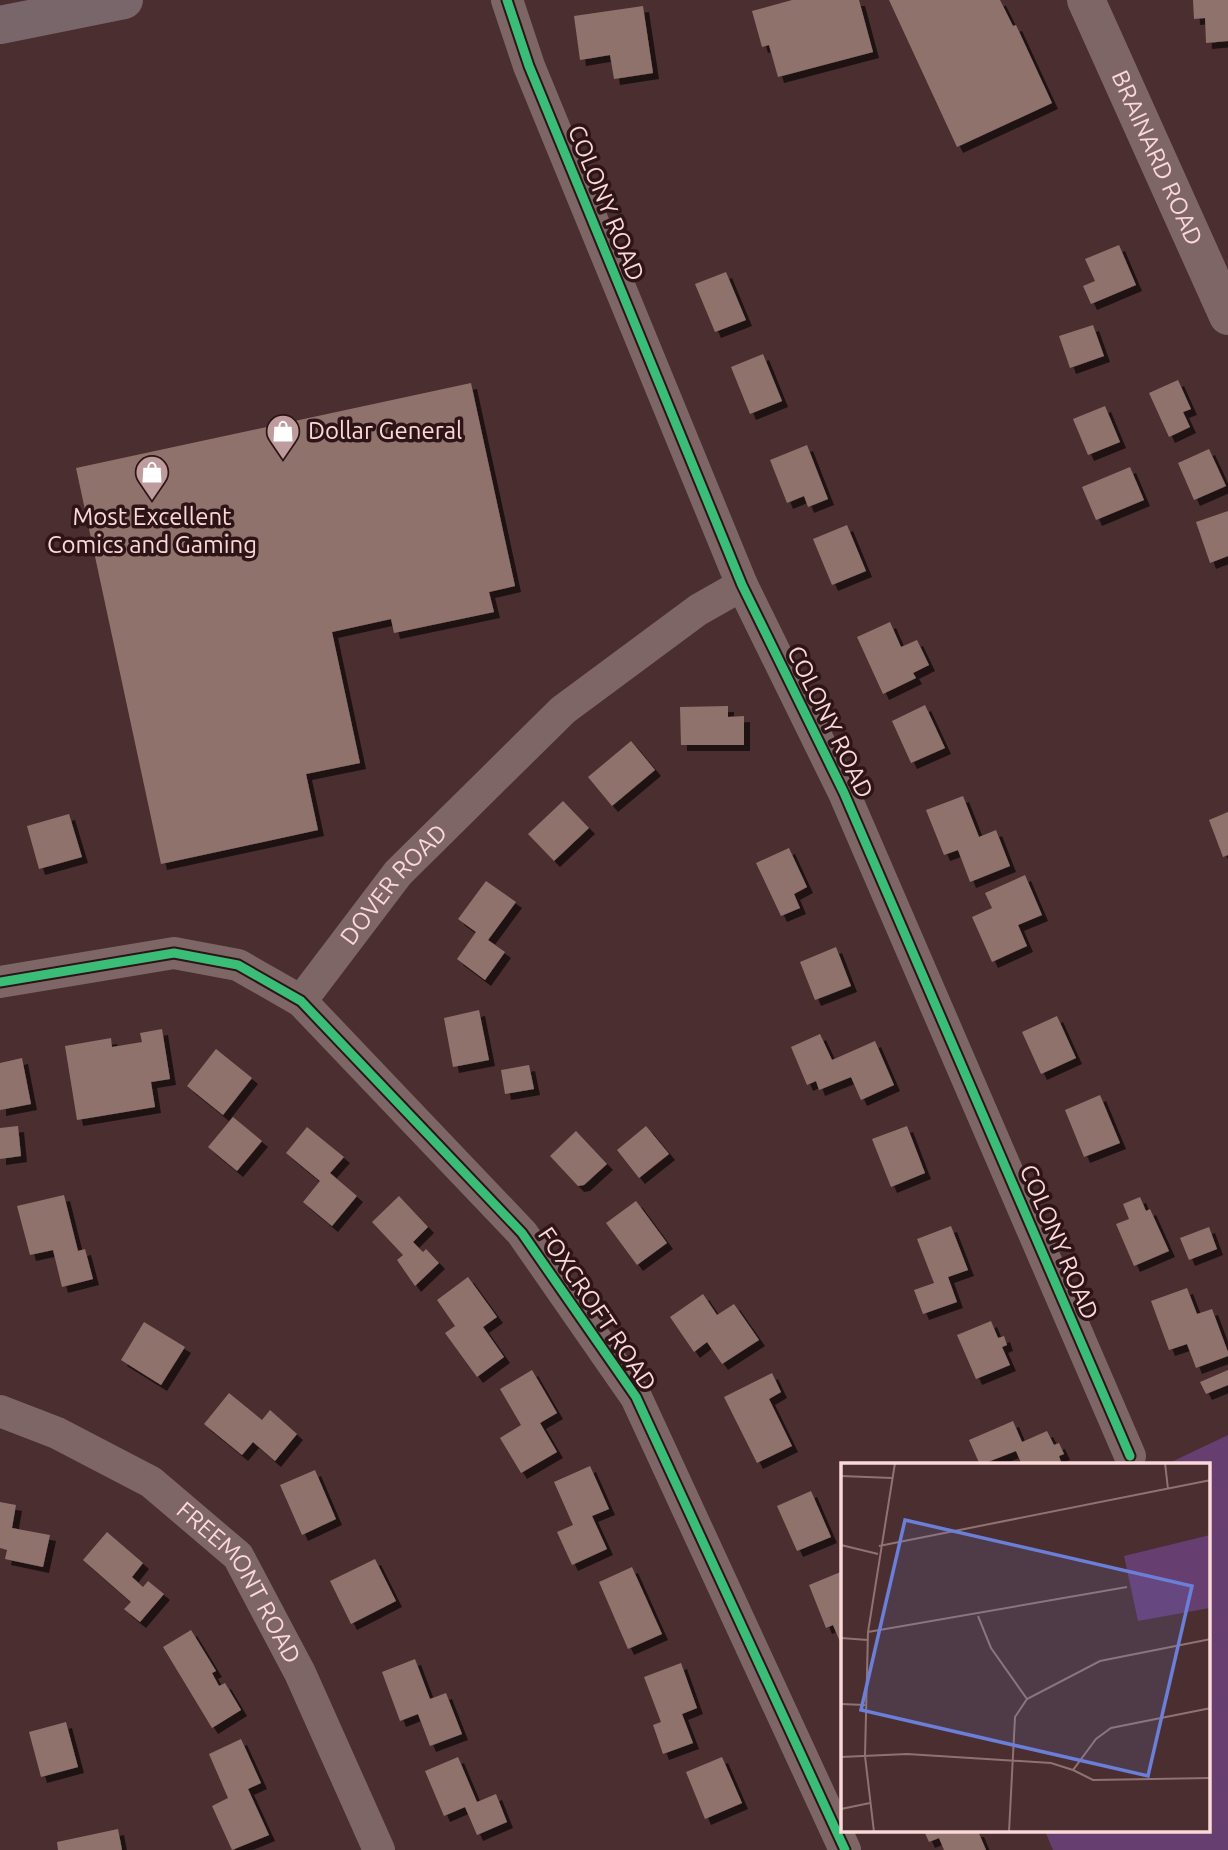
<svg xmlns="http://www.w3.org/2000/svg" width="1228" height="1850" font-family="Ubuntu,sans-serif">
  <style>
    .green { fill: #673e70 }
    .building { fill: #90726d; filter: url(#shadow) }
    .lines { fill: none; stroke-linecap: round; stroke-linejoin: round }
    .minor { stroke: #7e6667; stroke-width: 32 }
    .secondary { stroke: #7e6667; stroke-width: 38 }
    .primary { stroke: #79666a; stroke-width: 38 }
    .cycleway-casing { stroke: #2d1416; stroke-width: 13 }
    .cycleway { stroke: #3abd76; stroke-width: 9 }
    .labels { text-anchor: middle; stroke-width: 7; stroke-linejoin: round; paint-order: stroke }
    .street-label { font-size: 24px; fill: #fcd8d8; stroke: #2d1416 }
    .poi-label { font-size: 24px; fill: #fcd8d8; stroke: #2d1416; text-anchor: start }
    .inset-road { fill: none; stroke: #917273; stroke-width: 2 }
    .view { fill: #6b7ed8; fill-opacity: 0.15; stroke: #6b7ed8; stroke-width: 3.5 }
    .inset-edge { fill: none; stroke: #fcd8d8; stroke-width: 3.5 }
  </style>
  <defs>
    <filter id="shadow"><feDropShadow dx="6" dy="6" stdDeviation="0" flood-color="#0009"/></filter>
  </defs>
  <rect width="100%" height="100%" fill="#4a2e30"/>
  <polygon class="green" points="1228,1435 1228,1850 1053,1850 1045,1831 1209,1831 1209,1465 1165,1465"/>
  <g class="building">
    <polygon points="792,0 859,0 873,52 778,77 769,45 762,47 752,11"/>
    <polygon points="889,0 1000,0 1013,26 1016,25 1052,103 957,147"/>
    <polygon points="1193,0 1228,0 1228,41 1206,43 1205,18 1194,19"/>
    <polygon points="643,6 653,73 614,79 610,55 580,60 574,16"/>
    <polygon points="1119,245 1136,285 1091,304 1083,286 1095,281 1085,259"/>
    <polygon points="726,272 746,320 715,332 695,284"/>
    <polygon points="1093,325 1104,356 1070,368 1059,336"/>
    <polygon points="763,354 782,401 750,414 731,367"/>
    <polygon points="1178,380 1191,409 1183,412 1190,427 1169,437 1149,393"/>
    <polygon points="471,383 515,586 489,592 494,612 394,633 391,619 332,632 360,763 306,774 318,830 161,864 76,468"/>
    <polygon points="1105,406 1120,442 1088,455 1073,419"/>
    <polygon points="807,445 828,499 808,507 804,496 787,503 770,460"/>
    <polygon points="1209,449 1226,486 1194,500 1178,463"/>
    <polygon points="1130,467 1144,500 1096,520 1082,487"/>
    <polygon points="1228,511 1228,556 1210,563 1196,522"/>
    <polygon points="847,525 866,571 832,585 813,539"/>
    <polygon points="890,622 901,647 917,640 929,665 913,673 916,678 883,694 857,637"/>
    <polygon points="925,705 945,748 911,763 892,721"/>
    <polygon points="728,706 728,717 744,716 744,745 681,745 680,707"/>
    <polygon points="631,741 655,770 612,806 588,777"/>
    <polygon points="963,796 979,837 996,830 1010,866 970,882 958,850 944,855 926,810"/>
    <polygon points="563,801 589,828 554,861 528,834"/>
    <polygon points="1228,812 1228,855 1223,857 1209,820"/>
    <polygon points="69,814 82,857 39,869 27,826"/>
    <polygon points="789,848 807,887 794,894 800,908 781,916 756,863"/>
    <polygon points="1025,875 1042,915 1018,925 1027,946 992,962 972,917 992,908 985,893"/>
    <polygon points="486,881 516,902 488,940 505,952 485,980 457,959 476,932 458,919"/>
    <polygon points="836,947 851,986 815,1000 800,962"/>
    <polygon points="479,1010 489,1060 453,1067 444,1018"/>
    <polygon points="1057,1016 1076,1058 1041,1074 1022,1032"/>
    <polygon points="162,1029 170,1079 151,1082 155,1107 77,1120 65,1046 111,1038 112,1047 142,1042 140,1033"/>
    <polygon points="820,1034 832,1060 875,1041 894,1085 861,1100 851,1077 819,1090 816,1081 807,1085 791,1047"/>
    <polygon points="216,1049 252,1078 223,1115 187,1086"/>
    <polygon points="22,1058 31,1104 0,1110 0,1063"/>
    <polygon points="529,1065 534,1089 505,1094 501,1070"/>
    <polygon points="1100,1095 1120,1143 1084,1157 1065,1110"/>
    <polygon points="233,1117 262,1141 237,1171 208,1147"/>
    <polygon points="18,1126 21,1156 0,1159 0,1128"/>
    <polygon points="646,1126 669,1154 639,1178 617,1150"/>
    <polygon points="907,1126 925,1173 891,1187 872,1139"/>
    <polygon points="307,1127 344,1157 330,1173 357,1196 332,1226 303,1202 320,1181 286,1153"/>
    <polygon points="576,1131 607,1164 584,1185 578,1186 550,1156"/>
    <polygon points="64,1195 78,1251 85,1249 93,1279 62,1287 53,1250 30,1255 17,1206"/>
    <polygon points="399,1196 428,1227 413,1242 423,1252 426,1249 439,1263 415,1286 397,1260 403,1255 372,1222"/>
    <polygon points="1140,1197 1146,1211 1150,1209 1169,1251 1134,1266 1116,1224 1129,1219 1123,1204"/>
    <polygon points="636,1201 667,1243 637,1265 606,1223"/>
    <polygon points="951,1226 968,1270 948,1277 957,1302 923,1314 914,1290 934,1283 917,1239"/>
    <polygon points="1209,1227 1217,1249 1189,1260 1180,1238"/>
    <polygon points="468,1277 497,1317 483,1327 504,1357 477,1377 445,1333 455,1326 437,1300"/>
    <polygon points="1187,1288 1197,1314 1212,1309 1228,1352 1228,1356 1196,1368 1187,1344 1169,1350 1151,1301"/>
    <polygon points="703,1294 717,1315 734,1304 759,1340 722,1364 707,1342 694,1352 670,1317"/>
    <polygon points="991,1321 998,1338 1004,1336 1007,1345 1002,1347 1010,1365 976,1379 957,1335"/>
    <polygon points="144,1322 185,1347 161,1385 121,1360"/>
    <polygon points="532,1370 557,1413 540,1423 557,1452 521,1473 500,1438 521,1425 500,1389"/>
    <polygon points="1228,1370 1228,1385 1206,1394 1200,1382"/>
    <polygon points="772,1373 781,1392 769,1399 792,1446 757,1463 724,1397"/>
    <polygon points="229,1393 262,1420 270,1410 297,1434 275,1461 253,1442 242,1455 204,1424"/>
    <polygon points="1013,1421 1022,1442 1047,1431 1054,1445 1059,1443 1064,1454 1059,1456 1062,1465 1022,1465 1016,1451 980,1465 969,1440"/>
    <polygon points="590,1466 609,1509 592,1516 607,1549 572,1565 557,1532 573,1525 554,1482"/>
    <polygon points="315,1470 336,1519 302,1535 280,1485"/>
    <polygon points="811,1491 831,1537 797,1551 777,1506"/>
    <polygon points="0,1502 16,1505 12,1528 50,1535 43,1567 5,1559 7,1550 0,1548"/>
    <polygon points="107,1532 143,1563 132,1577 143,1587 148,1581 164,1594 140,1622 124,1609 131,1602 83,1560"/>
    <polygon points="375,1559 396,1601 351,1624 330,1581"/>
    <polygon points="632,1567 662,1634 628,1649 599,1582"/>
    <polygon points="843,1571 843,1649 833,1625 826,1628 809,1585"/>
    <polygon points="191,1630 216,1671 212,1673 219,1686 225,1683 241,1710 212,1728 163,1647"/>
    <polygon points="415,1659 430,1699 446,1693 462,1734 430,1746 418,1714 400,1721 382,1672"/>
    <polygon points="681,1663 697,1708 682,1714 693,1743 663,1754 653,1725 661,1722 644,1677"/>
    <polygon points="66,1722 78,1767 41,1777 29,1732"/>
    <polygon points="241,1739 261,1783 248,1789 269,1835 232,1850 212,1806 228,1798 209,1754"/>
    <polygon points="458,1757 477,1802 496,1794 507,1822 477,1835 465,1807 444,1816 425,1771"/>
    <polygon points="722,1757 742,1803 705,1819 686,1772"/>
    <polygon points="118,1829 122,1850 58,1850 57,1842"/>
    <polygon points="924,1831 978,1831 986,1850 944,1850 939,1838 929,1842"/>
  </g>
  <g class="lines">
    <g class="minor">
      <polyline points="507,0 529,66 742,585 844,793 1130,1456"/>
      <polyline points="0,982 174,953 238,965 301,1001 522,1233 636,1397 845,1850"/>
      <path id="s1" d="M 301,1001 L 398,873 L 563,710 L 698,610 L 742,585"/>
      <path id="s2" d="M 0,1411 L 57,1433 L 151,1482 L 238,1556 L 300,1673 L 379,1850"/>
    </g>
    <path class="secondary" id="s3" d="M 1086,0 L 1228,316"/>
    <polyline class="primary" points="0,25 124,0"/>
    <defs>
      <g id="cycleway">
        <polyline points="507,0 529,66 742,585 844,793 1130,1456"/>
        <polyline points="0,982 174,953 238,965 301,1001 522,1233 636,1397 845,1850"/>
      </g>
    </defs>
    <use href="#cycleway" class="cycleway-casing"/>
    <use href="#cycleway" class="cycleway"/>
  </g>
  <defs>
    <symbol id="shop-pin" viewBox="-11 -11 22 30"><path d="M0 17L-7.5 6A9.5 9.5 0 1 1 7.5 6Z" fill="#be9c9d" stroke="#2d1416"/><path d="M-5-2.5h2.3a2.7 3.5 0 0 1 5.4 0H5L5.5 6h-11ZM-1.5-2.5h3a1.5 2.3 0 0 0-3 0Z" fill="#fff"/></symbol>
  </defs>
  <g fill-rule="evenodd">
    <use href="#shop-pin" x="264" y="412" width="38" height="52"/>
    <use href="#shop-pin" x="133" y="453" width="38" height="52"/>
  </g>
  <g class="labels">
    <g class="street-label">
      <text dy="8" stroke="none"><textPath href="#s3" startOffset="173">BRAINARD ROAD</textPath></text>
      <text transform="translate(606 203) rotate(68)" y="8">COLONY ROAD</text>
      <text transform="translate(830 722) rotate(64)" y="8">COLONY ROAD</text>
      <text dy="8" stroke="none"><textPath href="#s1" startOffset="149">DOVER ROAD</textPath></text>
      <text transform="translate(1059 1242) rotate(67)" y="8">COLONY ROAD</text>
      <text transform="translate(597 1309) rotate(56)" y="8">FOXCROFT ROAD</text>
      <text dy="8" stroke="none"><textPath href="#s2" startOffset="303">FREEMONT ROAD</textPath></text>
    </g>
    <g class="poi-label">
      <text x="308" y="439">Dollar General</text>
      <text x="152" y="525" text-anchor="middle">Most Excellent<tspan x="152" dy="28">Comics and Gaming</tspan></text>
    </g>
  </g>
  <g transform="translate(841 1463)">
    <rect width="369" height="369" fill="#4a2e30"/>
    <path d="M 369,72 L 369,145 L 297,158 L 283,93 Z" fill="#673e70"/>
    <path class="inset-road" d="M 324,0 L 327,26M 0,13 L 51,15M 0,82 L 37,91M 38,83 L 370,17M 137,153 L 150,185 L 186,236M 27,169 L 286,124M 0,175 L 27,177M 0,241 L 24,242M 0,294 L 66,291 L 210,300 L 232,307 L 255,276 L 270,265 L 370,245M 232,307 L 252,317 L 370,315M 0,346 L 29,340M 33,369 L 24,293 L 27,169 L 54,0M 168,369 L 174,254 L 186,236 L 259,198 L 370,176"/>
    <path class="view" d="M 64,57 L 351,123 L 307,313 L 20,247 Z"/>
    <rect width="369" height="369" class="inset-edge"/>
  </g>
</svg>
